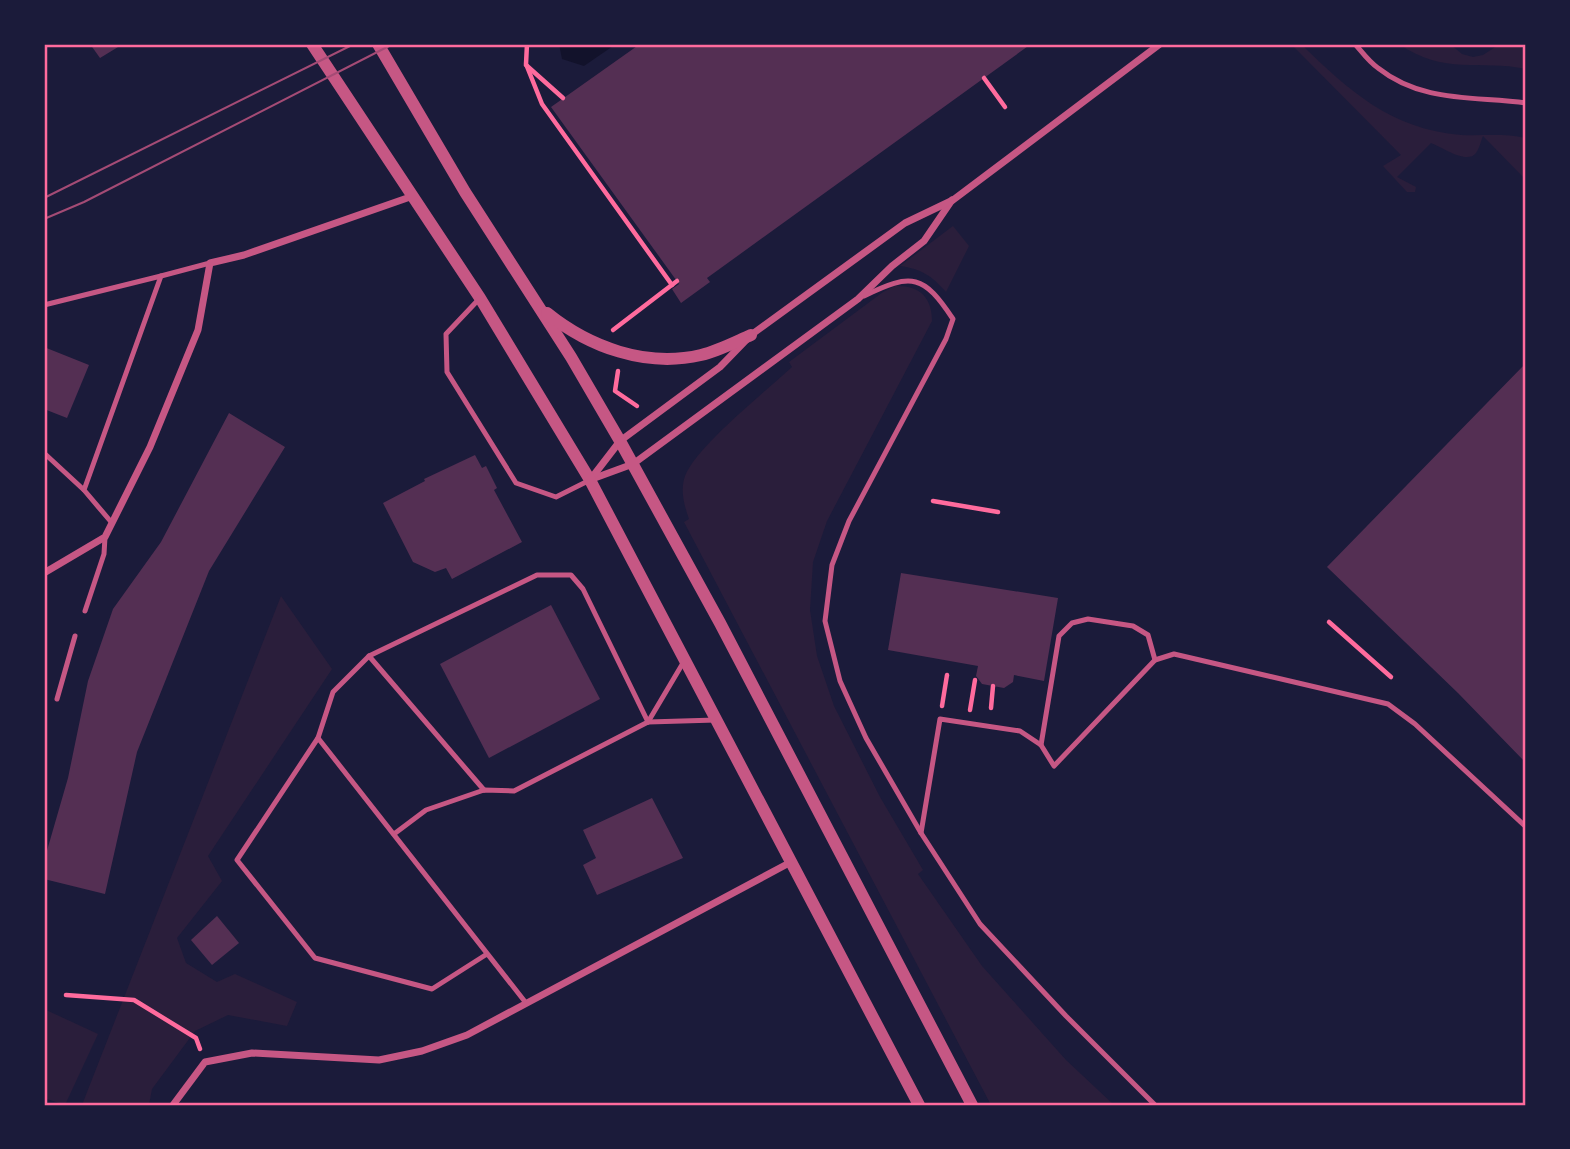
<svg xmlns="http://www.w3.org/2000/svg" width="1570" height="1149" font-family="Rubik,sans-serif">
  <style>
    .green { fill: #2a1e3b }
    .water { fill: #12122b }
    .building { fill: #542f53 }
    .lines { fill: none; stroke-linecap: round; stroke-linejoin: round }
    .path { stroke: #ff6b9d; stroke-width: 4.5 }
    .service { stroke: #c65784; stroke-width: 5 }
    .minor { stroke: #c65784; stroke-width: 7 }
    .tertiary { stroke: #c65784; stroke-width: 12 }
    .tram { stroke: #a44b75; stroke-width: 2 }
    .neatline { fill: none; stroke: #ff6b9d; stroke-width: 2.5 }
  </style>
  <rect width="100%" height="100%" fill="#1b1b3a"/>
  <g class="green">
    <path d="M 1291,44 L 1301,44 C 1349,91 1391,129 1461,135 C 1484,136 1504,133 1526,138 L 1526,180 L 1483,136 C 1481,141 1479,149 1476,153 C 1467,165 1442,147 1431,143 L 1397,177 L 1416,187 L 1415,192 L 1407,192 L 1383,166 L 1401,155 Z"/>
    <path d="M 1399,44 L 1450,44 L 1462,54 L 1473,57 L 1483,55 L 1500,44 L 1519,44 L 1526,52 L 1526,69 C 1479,59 1445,76 1399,44 Z"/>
    <path d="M 953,226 L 969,246 L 946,292 C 932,276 922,269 900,266 Z"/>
    <path d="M 895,286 C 919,285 932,297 932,321 L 827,521 L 813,562 L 810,610 L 817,656 L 834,706 L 880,797 L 923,870 L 918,874 L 982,966 L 1066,1060 L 1114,1105 L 991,1105 L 684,522 L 689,519 C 684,505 680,490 685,476 C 697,446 765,392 792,367 L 789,362 L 883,292 Z"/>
    <polygon points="281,596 332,669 208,856 222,881 177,938 186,963 217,982 235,974 297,1002 287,1026 228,1015 195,1031 152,1089 149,1105 82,1105"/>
    <polygon points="44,1009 98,1034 65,1105 44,1098"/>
  </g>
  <polygon class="water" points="559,44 616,44 584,66 562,59"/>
  <g class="building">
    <polygon points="90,44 123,44 100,58"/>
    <polygon points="640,44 1031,44 707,278 710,282 681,303 672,289 679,284 551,107"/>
    <polygon points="44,347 89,365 67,418 44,409"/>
    <polygon points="1526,363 1526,763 1458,693 1327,567"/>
    <polygon points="229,413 285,447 209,571 137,752 105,894 44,879 44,861 68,778 88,681 113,609 161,542"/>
    <polygon points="475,455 482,468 486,466 497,488 494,490 522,542 452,579 446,568 435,572 413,562 383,503 425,481 424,479"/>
    <polygon points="901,573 1058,598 1044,681 1014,675 1013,682 1004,688 982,684 976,676 978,666 888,650"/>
    <polygon points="551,605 600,699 489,758 440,664"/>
    <polygon points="652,798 683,858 597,895 583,865 596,858 583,830"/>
    <polygon points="217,916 239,943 212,965 191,940"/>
  </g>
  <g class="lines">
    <g class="path">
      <polyline points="527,44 526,64 542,104 672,285"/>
      <polyline points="526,65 563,98"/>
      <polyline points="984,78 1005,107"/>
      <polyline points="613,330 677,281"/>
      <polyline points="618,371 615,391 637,406"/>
      <polyline points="933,501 998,512"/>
      <polyline points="1329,622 1391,677"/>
      <polyline points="942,706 947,675"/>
      <polyline points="991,708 993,686"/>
      <polyline points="970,710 975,680"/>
      <polyline points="66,995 134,1000 196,1038 200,1049"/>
    </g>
    <g class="service">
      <path d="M 1355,44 C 1362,52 1369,62 1378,68 C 1422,103 1474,96 1526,103"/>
      <path d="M 864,296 C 912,272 924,275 953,319 L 946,339 L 849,521 L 832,565 L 825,621 L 840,681 L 866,738 L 921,833 L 980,924 L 1066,1016 L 1155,1105"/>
      <polyline points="480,298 446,334 447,372 516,483 556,497 590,480"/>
      <polyline points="44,305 161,276"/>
      <polyline points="44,453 84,490"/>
      <polyline points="112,523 84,490 161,276 210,263"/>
      <polyline points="85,611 104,554 105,537"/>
      <polyline points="369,656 484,790"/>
      <polyline points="57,699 75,636"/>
      <polyline points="648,722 683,663"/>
      <polyline points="318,738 333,692 369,656 537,575 571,575 583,589 648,722"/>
      <polyline points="1041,745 1059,636 1072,623 1088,619 1133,626 1148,635 1155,660"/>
      <polyline points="921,833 940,719 1020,731 1041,745 1054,766 1155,660 1174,654 1388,704 1415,724 1526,827"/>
      <polyline points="394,834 426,810 484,790 514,791 648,722 716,720"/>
      <polyline points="487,954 432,989 315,958 237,860 318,738 526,1003"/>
    </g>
    <g class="minor">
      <polyline points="592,479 633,464 858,299 892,266 924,241 952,200"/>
      <polyline points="590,480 620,441 720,367 751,335 905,223 953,200 1160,44"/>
      <polyline points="44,573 105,537 150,447 198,330 210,263 244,255 413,196"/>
      <polyline points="173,1105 205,1062 252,1053 379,1060 422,1051 467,1035 791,862"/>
    </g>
    <g class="tertiary">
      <polyline points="312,44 480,298 590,480 919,1105"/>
      <polyline points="378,44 465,192 571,357 620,441 720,623 972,1105"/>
      <path d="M 547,313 C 589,347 646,368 701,355 C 718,351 735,342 751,335"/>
    </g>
    <g class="tram">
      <polyline points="44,198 354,44"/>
      <polyline points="44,219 84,202 393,44"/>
    </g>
  </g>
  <rect width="1570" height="1149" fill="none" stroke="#1b1b3a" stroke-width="91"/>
  <rect x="46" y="46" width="1478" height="1058" class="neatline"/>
</svg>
